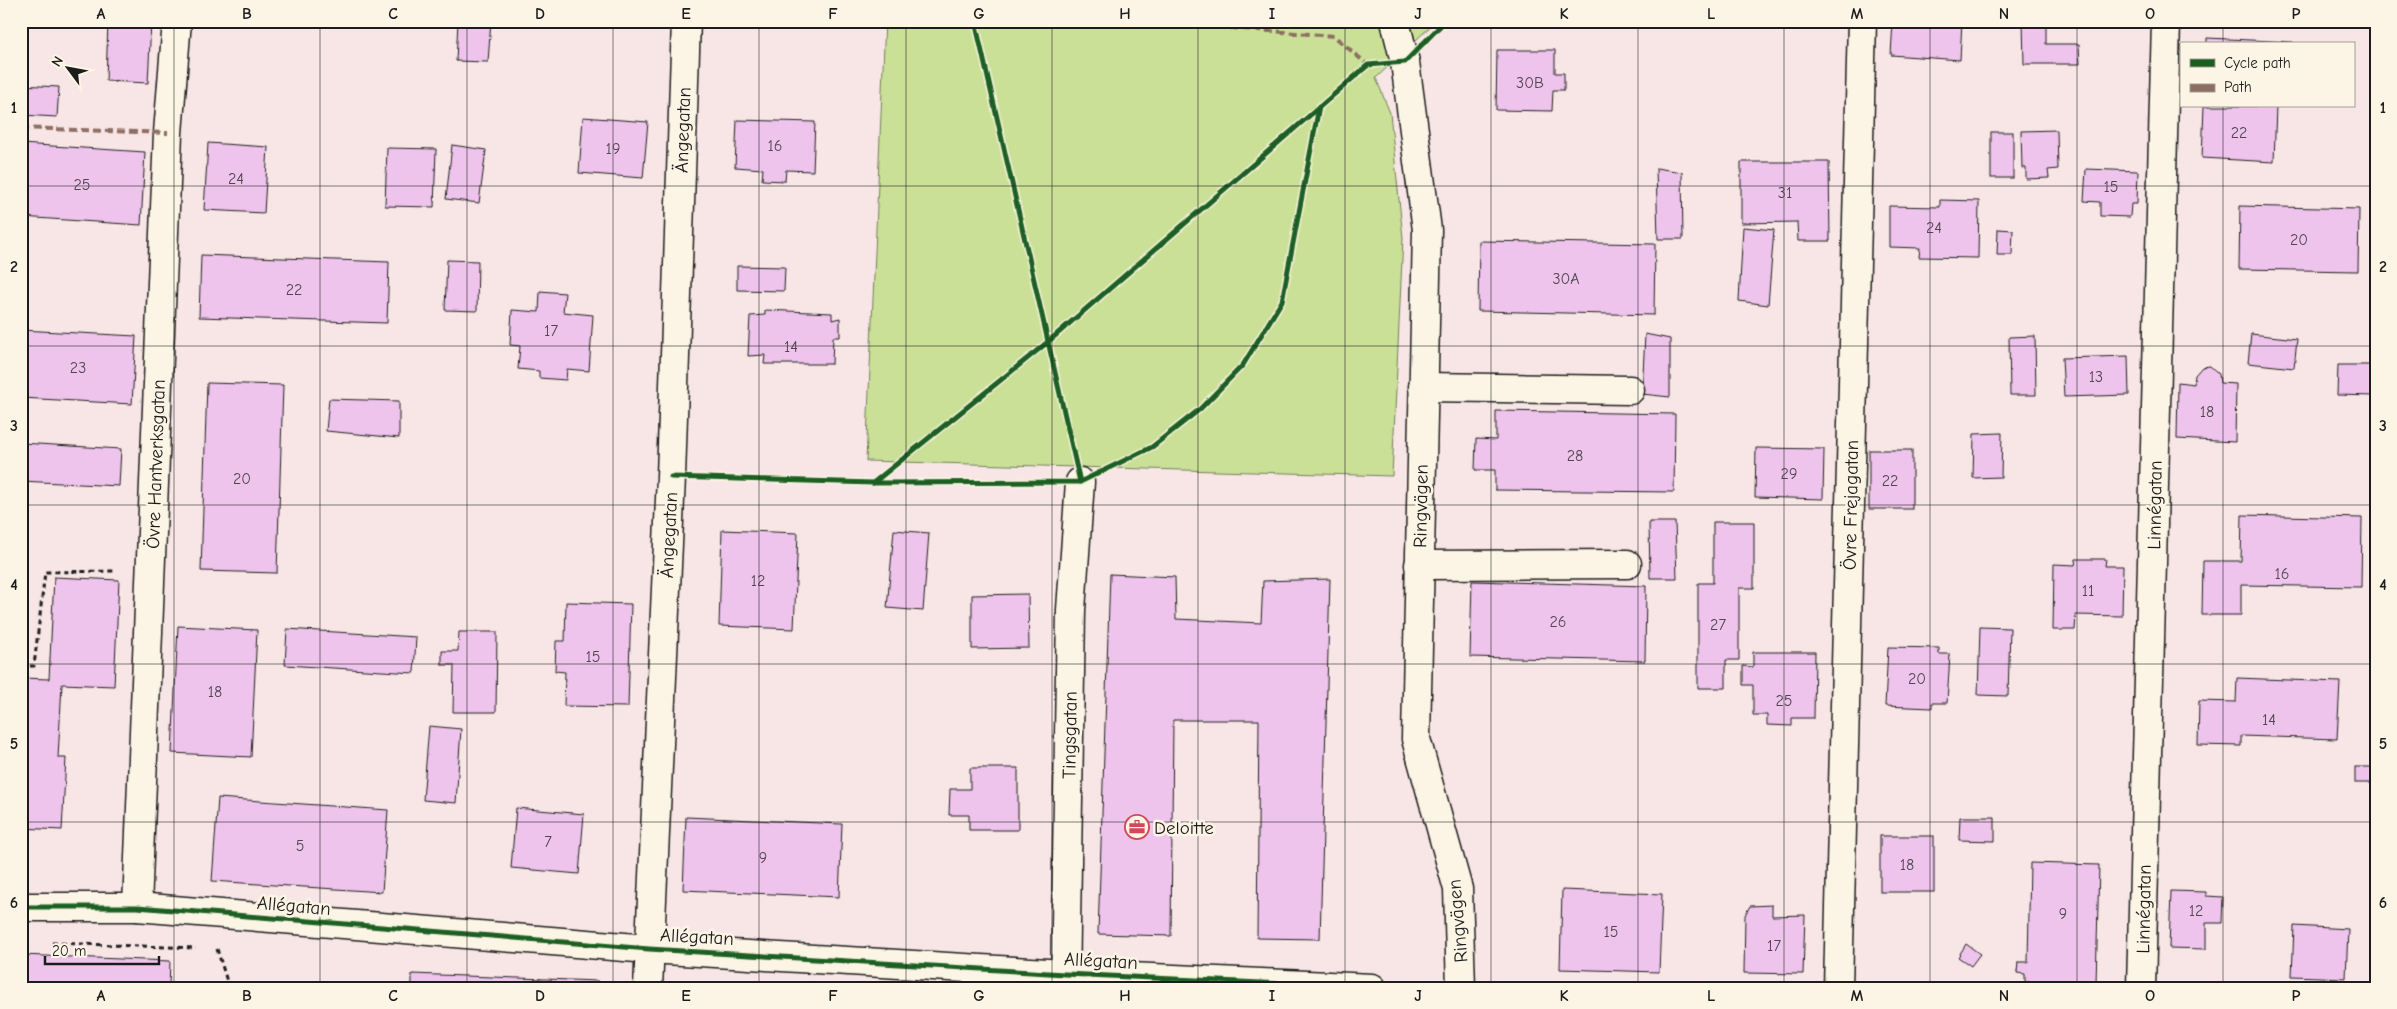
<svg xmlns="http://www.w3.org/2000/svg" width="2397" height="1009" font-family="'Comic Neue',sans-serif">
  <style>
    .green { fill: #cae096; stroke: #737e59 }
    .building { fill: #eec4ec; stroke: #1c1c1c }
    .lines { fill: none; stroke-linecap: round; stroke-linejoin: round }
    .minor-casing { stroke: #1c1c1c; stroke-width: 31 }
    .path { stroke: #1c1c1c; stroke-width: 3; stroke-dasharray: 5 4; stroke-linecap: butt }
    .minor { stroke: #fcf5e5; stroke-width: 28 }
    .quiet { stroke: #8d6e63; stroke-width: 4; stroke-dasharray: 8 4; stroke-linecap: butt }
    .cycleway-casing { stroke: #fcf5e5; stroke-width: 8 }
    .cycleway { stroke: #1b5e20; stroke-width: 5 }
    .grid { fill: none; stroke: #1c1c1c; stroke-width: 1; stroke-opacity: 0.55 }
    .labels { text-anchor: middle; stroke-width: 5; stroke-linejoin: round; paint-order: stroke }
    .number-label { font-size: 16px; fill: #504650 }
    .street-label { font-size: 19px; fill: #1c1c1c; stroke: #fcf5e5 }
    .poi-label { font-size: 19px; fill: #1c1c1c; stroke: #fcf5e5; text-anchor: start }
    .neatline { fill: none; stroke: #1c1c1c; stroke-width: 2 }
    .grid-label { font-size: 16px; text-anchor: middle; font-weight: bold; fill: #1c1c1c }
  </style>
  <rect width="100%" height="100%" fill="#f8e6e7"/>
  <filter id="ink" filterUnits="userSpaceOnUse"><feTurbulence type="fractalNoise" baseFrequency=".02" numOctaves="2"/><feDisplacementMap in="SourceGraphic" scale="10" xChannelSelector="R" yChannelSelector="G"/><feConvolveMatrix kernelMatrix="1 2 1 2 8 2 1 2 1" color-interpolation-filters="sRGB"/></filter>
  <g filter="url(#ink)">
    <polygon class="green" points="885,21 1436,21 1376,78 1390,113 1403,238 1392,476 866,461"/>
    <g class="building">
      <polygon points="108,21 151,22 148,83 106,81"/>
      <polygon points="458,21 491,21 488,62 456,61"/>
      <polygon points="1893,21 1962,21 1960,60 1891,55"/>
      <rect x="1973" y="21" width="36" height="5"/>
      <polygon points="2023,21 2046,21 2046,44 2079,44 2080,64 2024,64"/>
      <polygon points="2207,38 2293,42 2293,44 2207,44"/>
      <polygon points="1497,50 1555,50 1555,73 1564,73 1564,90 1553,90 1552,111 1496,110"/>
      <polygon points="21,85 59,87 57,117 21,115"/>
      <polygon points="2204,106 2276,106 2274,162 2202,158"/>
      <polygon points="583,117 648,122 643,178 579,173"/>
      <polygon points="737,120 815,122 813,171 786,170 785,181 762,180 763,169 735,167"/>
      <polygon points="2057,130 2058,169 2048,170 2049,178 2026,179 2026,168 2022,168 2021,131"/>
      <rect x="1991" y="132" width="22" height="46"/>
      <polygon points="208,143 268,147 264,213 204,210"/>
      <polygon points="21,144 145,152 141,225 21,217"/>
      <polygon points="452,145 486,150 479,203 446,199"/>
      <polygon points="387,148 436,149 434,207 385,206"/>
      <polygon points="1741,162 1829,162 1830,241 1798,241 1797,222 1741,223"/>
      <polygon points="1656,168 1682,172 1683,239 1658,239"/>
      <polygon points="2086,169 2138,171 2137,204 2131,204 2130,217 2100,216 2100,202 2084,201"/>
      <polygon points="1940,200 1979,201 1978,258 1919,257 1920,248 1889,247 1889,206 1940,207"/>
      <polygon points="2240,206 2359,209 2358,271 2239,269"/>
      <polygon points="1743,227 1774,230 1768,305 1739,301"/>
      <polygon points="1998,229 2013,230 2012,255 1997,255"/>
      <polygon points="1479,241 1655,244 1654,315 1478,311"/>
      <polygon points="201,255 389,262 387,323 199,317"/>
      <polygon points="447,260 478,261 477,311 445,310"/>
      <polygon points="737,266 785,267 784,291 737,290"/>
      <polygon points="540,291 565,293 563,312 593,315 589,371 567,369 566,380 539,378 539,371 518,369 520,346 510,345 512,310 539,312"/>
      <polygon points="765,310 832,313 832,320 840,318 840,337 833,337 832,364 764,364 765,355 748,356 750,316 765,315"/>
      <polygon points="21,330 136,336 132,404 21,398"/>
      <polygon points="1645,334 1670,339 1670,397 1642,394"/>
      <polygon points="2251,334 2297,339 2294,368 2248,363"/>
      <polygon points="2035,336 2036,395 2010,395 2009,337"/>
      <polygon points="2128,356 2129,395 2064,397 2062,358"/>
      <polygon points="2338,365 2374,365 2374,396 2337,395"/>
      <polygon points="2210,366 2219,374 2220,383 2236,384 2235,442 2177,439 2178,382 2194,384 2195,375 2202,367"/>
      <polygon points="207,383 283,385 277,573 201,571"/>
      <polygon points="329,399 399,401 399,438 326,431"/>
      <polygon points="1496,411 1675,414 1674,492 1495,490 1495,470 1475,470 1476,439 1496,440"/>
      <polygon points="2002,433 2001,477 1973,478 1974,434"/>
      <polygon points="21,443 121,449 119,486 21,481"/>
      <polygon points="1756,448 1824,449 1823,499 1755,497"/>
      <rect x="1869" y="450" width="43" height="59"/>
      <polygon points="2242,515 2362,518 2361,587 2241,585 2241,615 2202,615 2203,561 2241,561"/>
      <polygon points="1649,522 1675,522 1677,578 1650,578"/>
      <polygon points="1713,522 1754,522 1754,588 1739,588 1739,660 1726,660 1726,688 1698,688 1698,583 1713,583"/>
      <polygon points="722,530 798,533 794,629 719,626"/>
      <polygon points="894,530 929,533 923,611 887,608"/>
      <polygon points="2076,559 2106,559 2105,566 2123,566 2122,616 2076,615 2075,630 2053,630 2054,564 2075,565"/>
      <polygon points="1110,574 1175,577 1176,619 1261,623 1263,581 1330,579 1320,939 1257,938 1259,720 1173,720 1171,936 1098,934"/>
      <polygon points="54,577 119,580 114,686 62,684 58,758 66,758 62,830 21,828 21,678 49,679"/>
      <polygon points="1472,581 1646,586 1645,661 1470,657"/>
      <polygon points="1028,594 1029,648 972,649 972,595"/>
      <polygon points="566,602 631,604 628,707 564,706 565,672 555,671 556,641 565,641"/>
      <polygon points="178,626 257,630 251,757 172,753"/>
      <polygon points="1980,627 2010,628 2008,696 1978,695"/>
      <polygon points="287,629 416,637 414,673 285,665"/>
      <polygon points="459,632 497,632 496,712 453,712 454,665 442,665 442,651 458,651"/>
      <polygon points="1888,647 1939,648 1939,654 1950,654 1947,703 1932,703 1932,708 1885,706"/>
      <polygon points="1753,652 1815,652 1814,718 1792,718 1792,726 1767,725 1767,715 1753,715 1753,685 1743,685 1743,666 1753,667"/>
      <polygon points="2237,678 2340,682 2337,739 2241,736 2241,746 2198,745 2199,701 2236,702"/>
      <polygon points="429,726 461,729 456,803 423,800"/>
      <rect x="2355" y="767" width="20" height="16"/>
      <polygon points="970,768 1018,768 1018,830 969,830 969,815 949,815 950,789 970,789"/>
      <polygon points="218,798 388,810 382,892 212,881"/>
      <polygon points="516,808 584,814 579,874 511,868"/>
      <polygon points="686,817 842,824 839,897 683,890"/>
      <polygon points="1960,817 1995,817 1995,841 1959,840"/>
      <rect x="1880" y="836" width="54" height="56"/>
      <polygon points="2030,863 2099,865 2096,984 2025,982 2025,974 2017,973 2018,962 2028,962"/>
      <polygon points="1562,890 1662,894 1659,972 1560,969"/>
      <polygon points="2171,891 2206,892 2206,896 2223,897 2222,923 2206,923 2206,949 2169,948"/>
      <polygon points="1772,905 1772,916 1805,915 1803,974 1744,973 1745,915 1750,906"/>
      <polygon points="2294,926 2348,929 2346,978 2292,976"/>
      <polygon points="1966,944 1980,954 1971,966 1958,957"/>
      <polygon points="21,955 170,961 169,988 21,988"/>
      <polygon points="412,974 598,981 598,988 412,988"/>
    </g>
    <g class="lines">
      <defs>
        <g id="minor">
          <polyline points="1395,21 1405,62 1427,230 1416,739 1458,889 1461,988"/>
          <polyline points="1423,387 1630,390"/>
          <polyline points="1419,565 1627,564"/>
          <polyline points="21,907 137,907 649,949 1065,974 1372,988"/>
          <polyline points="137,907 168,133 177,21"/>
          <polyline points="648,988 671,477 686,21"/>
          <polyline points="1065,988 1071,610 1080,482"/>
          <polyline points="1838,988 1862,21"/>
          <polyline points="2141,988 2166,21"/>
        </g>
      </defs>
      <use href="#minor" class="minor-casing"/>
      <g class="path">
        <polyline points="21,666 34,666 45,572 117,571"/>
        <polyline points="52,943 196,948"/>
        <polyline points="217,949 229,988"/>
      </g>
      <use href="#minor" class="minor"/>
      <g class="quiet">
        <polyline points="1206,26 1334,36 1368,65"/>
        <polyline points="21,128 168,133"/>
      </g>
      <defs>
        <g id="cycleway">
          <polyline points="975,21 1080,482"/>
          <polyline points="671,477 873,483 1080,482 1152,447 1200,409 1243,365 1282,301 1319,107"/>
          <polyline points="873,483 1049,341 1368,65 1405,62 1445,21"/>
          <polyline points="21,907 137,907 649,949 1065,974 1372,988"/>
        </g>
      </defs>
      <use href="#cycleway" class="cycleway-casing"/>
      <use href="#cycleway" class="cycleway"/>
    </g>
  </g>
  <path class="grid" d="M 174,21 L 174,988M 320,21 L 320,988M 467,21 L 467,988M 613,21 L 613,988M 759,21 L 759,988M 906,21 L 906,988M 1052,21 L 1052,988M 1198,21 L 1198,988M 1345,21 L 1345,988M 1491,21 L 1491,988M 1638,21 L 1638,988M 1784,21 L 1784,988M 1930,21 L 1930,988M 2077,21 L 2077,988M 2223,21 L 2223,44M 2223,106 L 2223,988M 21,186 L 2376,186M 21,346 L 2376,346M 21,505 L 2376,505M 21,664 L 2376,664M 21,822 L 2376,822"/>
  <defs>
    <symbol id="office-ring" viewBox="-11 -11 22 22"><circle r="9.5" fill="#fcf5e5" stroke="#d1495b" stroke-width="1.5"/><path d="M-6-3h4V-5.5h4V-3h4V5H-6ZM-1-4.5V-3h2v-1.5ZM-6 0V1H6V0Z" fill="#d1495b"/></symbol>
  </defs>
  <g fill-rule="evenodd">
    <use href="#office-ring" x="1123" y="813" width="28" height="28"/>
  </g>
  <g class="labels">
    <g class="number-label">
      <text x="1530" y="88">30B</text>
      <text x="2239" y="138">22</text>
      <text x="775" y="151">16</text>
      <text x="613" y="154">19</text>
      <text x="236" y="184">24</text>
      <text x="82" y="190">25</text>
      <text x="2111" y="192">15</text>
      <text x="1785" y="198">31</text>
      <text x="1934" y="233">24</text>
      <text x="2299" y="245">20</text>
      <text x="1566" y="284">30A</text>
      <text x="294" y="295">22</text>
      <text x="551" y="336">17</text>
      <text x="791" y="352">14</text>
      <text x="78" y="373">23</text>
      <text x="2096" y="382">13</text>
      <text x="2207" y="417">18</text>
      <text x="1575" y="461">28</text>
      <text x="1789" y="479">29</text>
      <text x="242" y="484">20</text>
      <text x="1890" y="486">22</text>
      <text x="2282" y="579">16</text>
      <text x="758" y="586">12</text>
      <text x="2088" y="596">11</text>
      <text x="1558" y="627">26</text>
      <text x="1718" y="630">27</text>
      <text x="593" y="662">15</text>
      <text x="1917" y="684">20</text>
      <text x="215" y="697">18</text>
      <text x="1784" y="706">25</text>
      <text x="2269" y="725">14</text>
      <text x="548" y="847">7</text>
      <text x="300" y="851">5</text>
      <text x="763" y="863">9</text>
      <text x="1907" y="870">18</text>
      <text x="2196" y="916">12</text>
      <text x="2063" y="919">9</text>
      <text x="1611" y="937">15</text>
      <text x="1774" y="951">17</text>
    </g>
    <g class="street-label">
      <text transform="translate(682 130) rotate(-88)" y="7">Ängegatan</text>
      <text transform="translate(155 464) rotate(-88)" y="7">Övre Hantverksgatan</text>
      <text transform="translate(1850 505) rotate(-89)" y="7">Övre Frejagatan</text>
      <text transform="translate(2154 505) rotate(-89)" y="7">Linnégatan</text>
      <text transform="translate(1420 506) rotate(-89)" y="7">Ringvägen</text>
      <text transform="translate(668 535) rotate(-87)" y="7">Ängegatan</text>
      <text transform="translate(1069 735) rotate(-89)" y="7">Tingsgatan</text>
      <text transform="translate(294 905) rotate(5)" y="7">Allégatan</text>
      <text transform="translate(2143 909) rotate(-89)" y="7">Linnégatan</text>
      <text transform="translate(1457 921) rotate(-95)" y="7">Ringvägen</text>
      <text transform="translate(697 936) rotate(3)" y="7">Allégatan</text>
      <text transform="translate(1101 960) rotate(3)" y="7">Allégatan</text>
    </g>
    <g class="poi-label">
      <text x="1154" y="834">Deloitte</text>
    </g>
  </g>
  <rect width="2397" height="1009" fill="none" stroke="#fcf5e5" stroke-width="55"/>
  <rect x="2180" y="42" width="175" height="65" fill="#fcf5e5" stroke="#a29e95"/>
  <rect x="2190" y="59" width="25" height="8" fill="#1b5e20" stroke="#a29e95"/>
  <text x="2224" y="68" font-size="15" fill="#1c1c1c">Cycle path</text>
  <rect x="2190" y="84" width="25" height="8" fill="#8d6e63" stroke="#a29e95"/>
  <text x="2224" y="92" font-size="15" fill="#1c1c1c">Path</text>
  <g transform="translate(68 68) rotate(302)" stroke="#fcf5e5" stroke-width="4" paint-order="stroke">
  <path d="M0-4L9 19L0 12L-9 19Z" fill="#1c1c1c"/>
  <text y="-8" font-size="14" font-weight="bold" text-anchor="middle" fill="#1c1c1c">N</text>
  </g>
  <path d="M45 956v8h114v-8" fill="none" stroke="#1c1c1c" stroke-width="2.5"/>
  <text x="52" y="956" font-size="15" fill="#1c1c1c" stroke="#fcf5e5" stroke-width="4" paint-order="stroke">20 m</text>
  <rect x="28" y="28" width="2342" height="954" class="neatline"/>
  <g class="grid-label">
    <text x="101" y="19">A</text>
    <text x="247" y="19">B</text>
    <text x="393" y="19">C</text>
    <text x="540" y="19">D</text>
    <text x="686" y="19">E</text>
    <text x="833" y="19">F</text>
    <text x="979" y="19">G</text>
    <text x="1125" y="19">H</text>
    <text x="1272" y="19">I</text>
    <text x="1418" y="19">J</text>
    <text x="1564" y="19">K</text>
    <text x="1711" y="19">L</text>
    <text x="1857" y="19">M</text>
    <text x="2004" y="19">N</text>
    <text x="2150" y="19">O</text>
    <text x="2296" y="19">P</text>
    <text x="14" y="113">1</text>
    <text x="2383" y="113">1</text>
    <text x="14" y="272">2</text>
    <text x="2383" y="272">2</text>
    <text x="14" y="431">3</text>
    <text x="2383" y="431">3</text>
    <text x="14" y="590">4</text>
    <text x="2383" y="590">4</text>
    <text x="14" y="749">5</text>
    <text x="2383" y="749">5</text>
    <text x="14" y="908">6</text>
    <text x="2383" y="908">6</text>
    <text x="101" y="1001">A</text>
    <text x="247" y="1001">B</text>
    <text x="393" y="1001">C</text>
    <text x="540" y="1001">D</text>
    <text x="686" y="1001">E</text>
    <text x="833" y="1001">F</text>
    <text x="979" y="1001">G</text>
    <text x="1125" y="1001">H</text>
    <text x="1272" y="1001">I</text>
    <text x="1418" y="1001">J</text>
    <text x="1564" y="1001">K</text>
    <text x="1711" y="1001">L</text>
    <text x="1857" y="1001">M</text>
    <text x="2004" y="1001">N</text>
    <text x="2150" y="1001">O</text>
    <text x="2296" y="1001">P</text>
  </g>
</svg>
